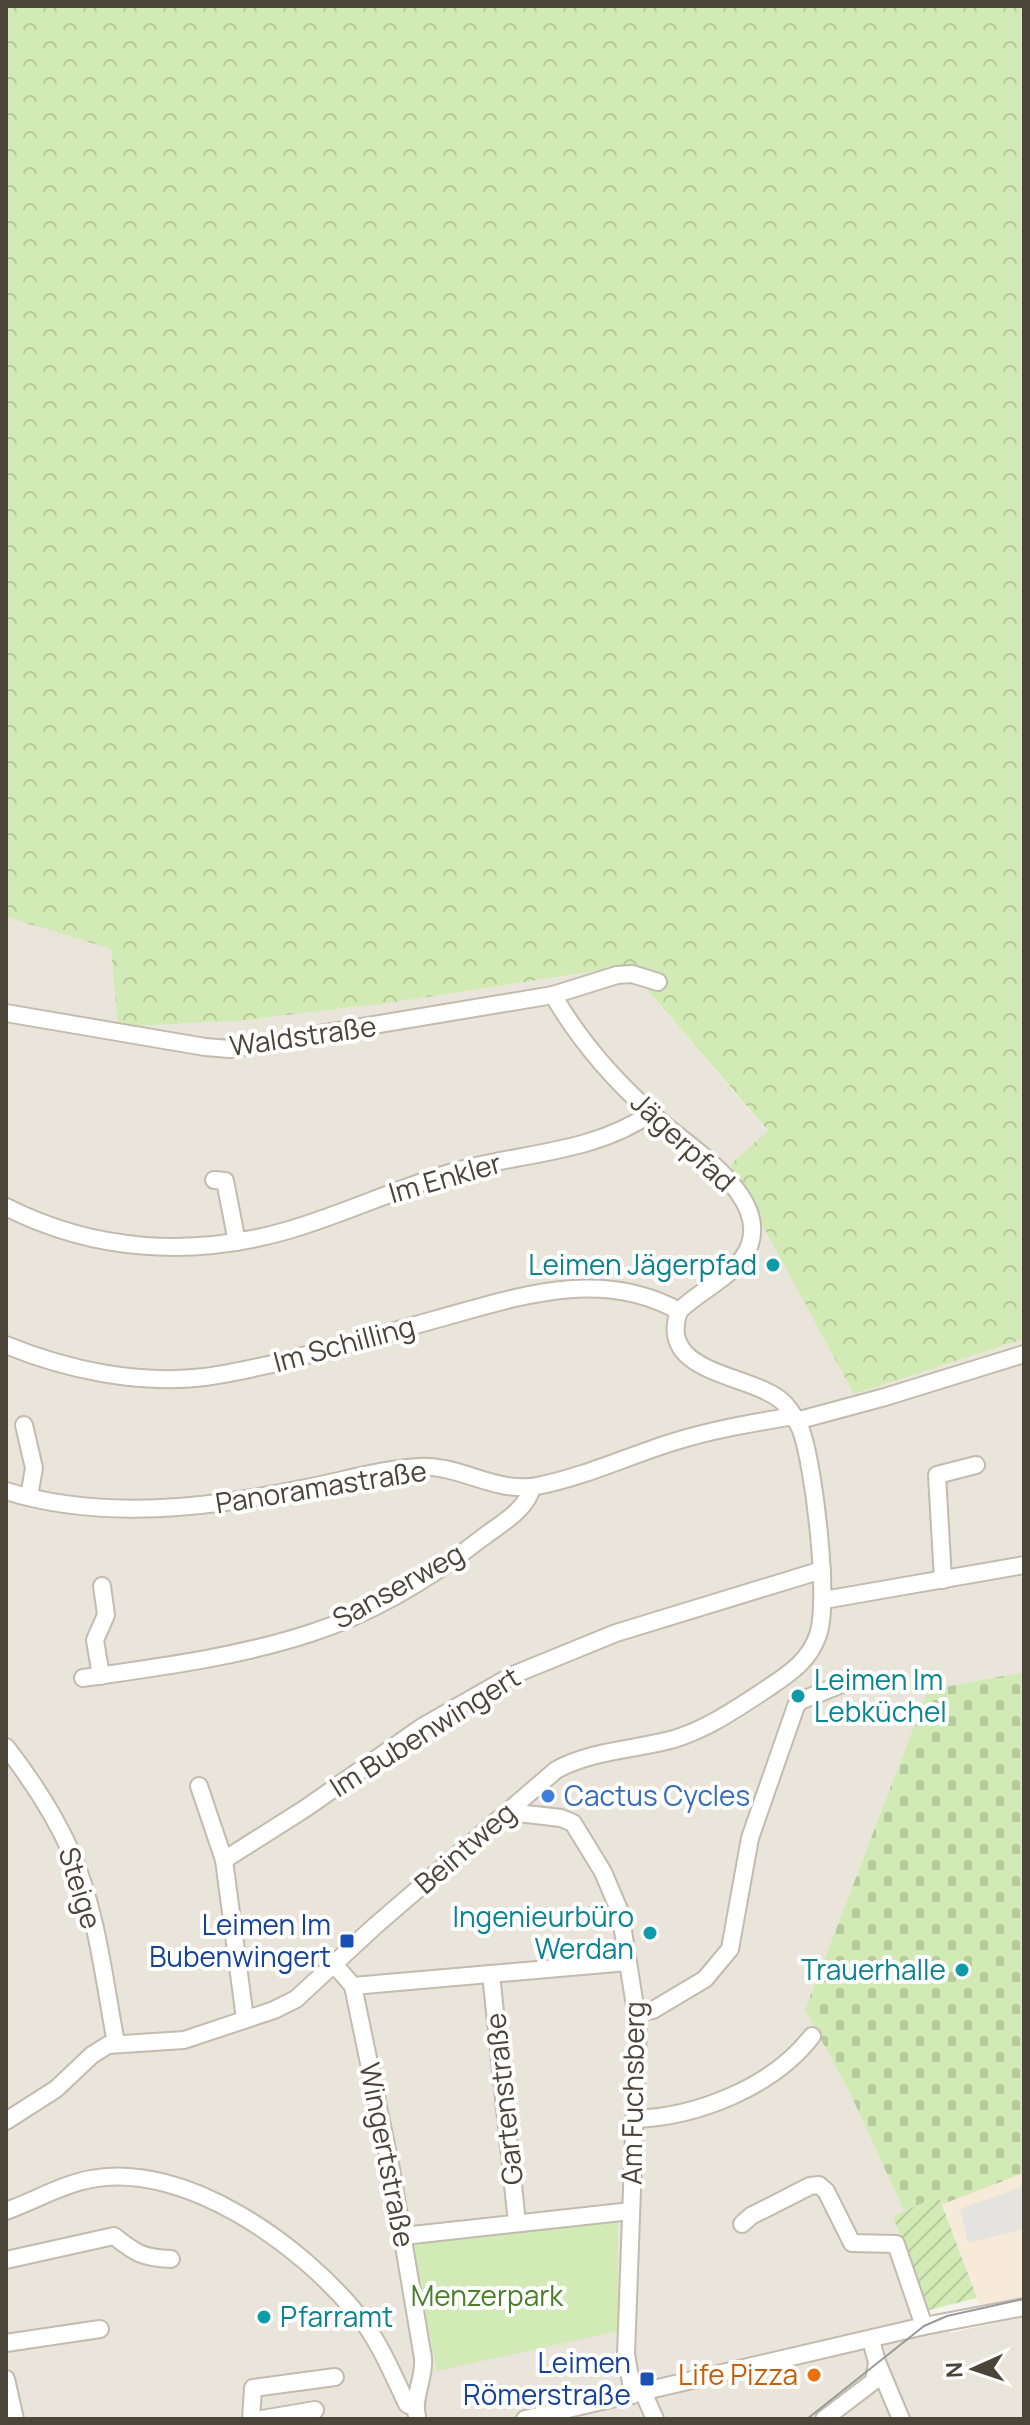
<svg xmlns="http://www.w3.org/2000/svg" width="1030" height="2425" font-family="Manrope,sans-serif">
  <style>
    .residential { fill: #eae5da }
    .commercial { fill: #f7ead8 }
    .green { fill: #d2eab5 }
    .forest { fill: url(#forest-crowns) }
    .cemetery { fill: url(#cemetery-stones) }
    .garden { fill: url(#garden-furrows) }
    .parking { fill: #e5e3e0 }
    .lines { fill: none; stroke-linecap: round; stroke-linejoin: round }
    .minor-casing { stroke: #c2bbae; stroke-width: 20 }
    .minor { stroke: #fff; stroke-width: 16 }
    .tram { stroke: #9a9a9a; stroke-width: 2 }
    .culture-dot { fill: #0f9aa8; stroke: #fff; stroke-width: 3 }
    .shop-dot { fill: #3f7fe0; stroke: #fff; stroke-width: 3 }
    .transit-dot { fill: #1a4fb4; stroke: #fff; stroke-width: 3 }
    .food-dot { fill: #e8710a; stroke: #fff; stroke-width: 3 }
    .labels { text-anchor: middle; stroke-width: 8; stroke-linejoin: round; paint-order: stroke }
    .street-label { font-size: 28px; fill: #4b4439; stroke: #fff }
    .culture-label { font-size: 28px; fill: #0d838f; stroke: #fff; text-anchor: end }
    .shop-label { font-size: 28px; fill: #366cbe; stroke: #fff; text-anchor: start }
    .transit-label { font-size: 28px; fill: #164399; stroke: #fff; text-anchor: end }
    .park-label { font-size: 28px; fill: #4a7f2a; stroke: #fff }
    .food-label { font-size: 28px; fill: #c56008; stroke: #fff; text-anchor: end }
  </style>
  <defs>
    <pattern id="forest-crowns" width="20" height="18" patternUnits="userSpaceOnUse" patternTransform="scale(2)"><rect width="20" height="18" fill="#d2eab5"/><path d="M2 6a3 3 0 1 1 6 0M12 15a3 3 0 1 1 6 0" fill="none" stroke="#b6ca9c"/></pattern>
    <pattern id="cemetery-stones" width="16" height="16" patternUnits="userSpaceOnUse" patternTransform="scale(2)"><rect width="16" height="16" fill="#d2eab5"/><path d="M2 7V4a2 2 0 0 1 4 0v3zM10 15v-3a2 2 0 0 1 4 0v3z" fill="#b6ca9c"/></pattern>
    <pattern id="garden-furrows" width="10" height="10" patternUnits="userSpaceOnUse" patternTransform="scale(2)"><rect width="10" height="10" fill="#d2eab5"/><path d="M-1 1l2-2M0 10L10 0M9 11l2-2" fill="none" stroke="#b6ca9c"/></pattern>
  </defs>
  <rect width="100%" height="100%" fill="#f6f3ec"/>
  <polygon class="residential" points="6,917 111,949 119,1027 236,1021 389,1003 627,966 768,1132 854,1394 1024,1339 1024,1672 928,1691 805,2010 850,2093 904,2211 893,2216 925,2311 951,2333 1024,2316 1024,2419 6,2419"/>
  <polygon class="commercial" points="1024,2173 1024,2316 987,2325 943,2204"/>
  <polygon class="green" points="618,2217 618,2331 437,2371 411,2241"/>
  <polygon class="forest" points="6,6 1024,6 1024,1339 854,1394 730,1165 768,1131 627,966 389,1003 236,1021 118,1027 111,949 6,917"/>
  <polygon class="cemetery" points="1024,1672 1024,2173 943,2204 939,2196 904,2211 850,2093 805,2010 928,1690"/>
  <polygon class="garden" points="939,2196 977,2298 925,2311 893,2216"/>
  <polygon class="parking" points="1024,2186 1024,2229 968,2243 960,2209"/>
  <g class="lines">
    <defs>
      <g id="minor">
        <polyline points="6,1013 205,1047 230,1049 553,995 617,975 632,974 658,982"/>
        <polyline points="214,1180 225,1181 237,1242"/>
        <path d="M 6,1207 C 95,1252 193,1258 289,1230 C 347,1213 402,1186 460,1170 C 523,1153 596,1152 651,1113"/>
        <path d="M 6,1345 C 67,1370 139,1385 205,1377 C 228,1374 249,1369 272,1364 C 327,1350 382,1335 437,1319 C 517,1297 600,1267 679,1311"/>
        <polyline points="796,1421 885,1397 1024,1354"/>
        <polyline points="24,1425 34,1468 29,1497"/>
        <path d="M 6,1491 C 103,1521 209,1508 306,1488 C 343,1481 381,1469 419,1467 C 459,1464 496,1494 537,1486 C 583,1477 626,1457 670,1443 C 710,1430 752,1423 794,1416"/>
        <polyline points="943,1580 937,1475 976,1465"/>
        <polyline points="824,1600 1024,1565"/>
        <polyline points="101,1676 95,1640 106,1615 102,1586"/>
        <path d="M 83,1678 C 159,1667 238,1657 311,1633 C 373,1613 431,1578 482,1538 C 499,1525 527,1510 532,1487"/>
        <path d="M 6,1747 C 31,1779 54,1814 71,1852 C 97,1911 104,1980 116,2043"/>
        <polyline points="199,1786 224,1860 306,1808 422,1727 513,1675 616,1633 822,1570"/>
        <polyline points="508,1812 561,1818 573,1823 603,1872 620,1912 638,2025 626,2354 633,2395"/>
        <polyline points="224,1860 245,2019"/>
        <polyline points="334,1964 353,1986 628,1962"/>
        <polyline points="491,1974 517,2223"/>
        <path d="M 353,1986 L 391,2169 L 423,2358 C 425,2378 412,2398 417,2416"/>
        <polyline points="638,2013 653,2010 705,1979 730,1949 750,1838 796,1706 800,1701 847,1682"/>
        <path d="M 634,2119 C 697,2117 773,2087 812,2036"/>
        <path d="M 6,2121 L 56,2089 L 92,2055 L 108,2045 L 184,2040 L 274,2010 L 296,1999 L 375,1926 L 556,1770 C 593,1750 634,1750 674,1739 C 707,1729 736,1709 765,1690 C 787,1675 809,1662 818,1635 C 830,1600 814,1466 801,1430 C 797,1421 792,1412 785,1404 C 756,1373 656,1377 679,1311 C 701,1289 740,1274 750,1244 C 756,1225 749,1207 738,1192 C 716,1161 679,1139 651,1113 C 613,1079 579,1040 553,995"/>
        <path d="M 6,2211 C 34,2201 63,2184 91,2179 C 185,2161 301,2245 357,2314 C 379,2340 392,2373 407,2404 L 415,2408"/>
        <polyline points="742,2224 751,2216 810,2186 819,2185 826,2191 852,2243 896,2244 924,2326"/>
        <polyline points="403,2236 631,2211"/>
        <path d="M 6,2260 L 114,2236 C 135,2253 143,2258 171,2259"/>
        <polyline points="871,2340 877,2362 901,2419"/>
        <polyline points="6,2343 100,2329"/>
        <polyline points="6,2379 15,2419"/>
        <polyline points="643,2392 655,2419"/>
        <polyline points="251,2419 253,2388 335,2377"/>
        <polyline points="262,2419 315,2410"/>
        <polyline points="525,2419 924,2326 1024,2307"/>
        <polyline points="824,2419 874,2381 877,2363"/>
      </g>
    </defs>
    <use href="#minor" class="minor-casing"/>
    <use href="#minor" class="minor"/>
    <polyline class="tram" points="807,2419 924,2326 947,2316 1024,2299"/>
  </g>
  <g class="culture-dot">
    <circle cx="773" cy="1265" r="8"/>
    <circle cx="798" cy="1696" r="8"/>
    <circle cx="650" cy="1933" r="8"/>
    <circle cx="962" cy="1970" r="8"/>
    <circle cx="264" cy="2317" r="8"/>
  </g>
  <circle class="shop-dot" cx="548" cy="1796" r="8"/>
  <g class="transit-dot">
    <rect x="339" y="1933" width="16" height="16" rx="4"/>
    <rect x="639" y="2371" width="16" height="16" rx="4"/>
  </g>
  <circle class="food-dot" cx="814" cy="2375" r="8"/>
  <g class="labels">
    <g class="street-label">
      <text transform="translate(303 1036) rotate(-8)" y="10">Waldstraße</text>
      <text transform="translate(683 1142) rotate(43)" y="10">Jägerpfad</text>
      <text transform="translate(445 1178) rotate(-16)" y="10">Im Enkler</text>
      <text transform="translate(344 1344) rotate(-15)" y="10">Im Schilling</text>
      <text transform="translate(321 1487) rotate(-9)" y="10">Panoramastraße</text>
      <text transform="translate(398 1586) rotate(-29)" y="10">Sanserweg</text>
      <text transform="translate(425 1732) rotate(-32)" y="10">Im Bubenwingert</text>
      <text transform="translate(465 1848) rotate(-41)" y="10">Beintweg</text>
      <text transform="translate(80 1888) rotate(73)" y="10">Steige</text>
      <text transform="translate(633 2093) rotate(-89)" y="10">Am Fuchsberg</text>
      <text transform="translate(504 2099) rotate(-96)" y="10">Gartenstraße</text>
      <text transform="translate(387 2155) rotate(79)" y="10">Wingertstraße</text>
    </g>
    <g class="culture-label">
      <text x="757" y="1275">Leimen Jägerpfad</text>
      <text x="814" y="1690" text-anchor="start">Leimen Im<tspan x="814" dy="32">Lebküchel</tspan></text>
      <text x="634" y="1927">Ingenieurbüro<tspan x="634" dy="32">Werdan</tspan></text>
      <text x="946" y="1980">Trauerhalle</text>
      <text x="280" y="2327" text-anchor="start">Pfarramt</text>
    </g>
    <g class="shop-label">
      <text x="564" y="1806">Cactus Cycles</text>
    </g>
    <g class="transit-label">
      <text x="331" y="1935">Leimen Im<tspan x="331" dy="32">Bubenwingert</tspan></text>
      <text x="631" y="2373">Leimen<tspan x="631" dy="32">Römerstraße</tspan></text>
    </g>
    <g class="park-label">
      <text x="487" y="2306">Menzerpark</text>
    </g>
    <g class="food-label">
      <text x="798" y="2385">Life Pizza</text>
    </g>
  </g>
  <rect width="1030" height="2425" fill="none" stroke="#4b4439" stroke-width="16"/>
  <g transform="translate(974 2369) rotate(267)" stroke="#ffffff" stroke-width="6" paint-order="stroke">
  <path d="M0-6L14 30L0 20L-14 30Z" fill="#4b4439"/>
  <text y="-12" font-size="22" font-weight="bold" text-anchor="middle" fill="#4b4439">N</text>
  </g>
</svg>
